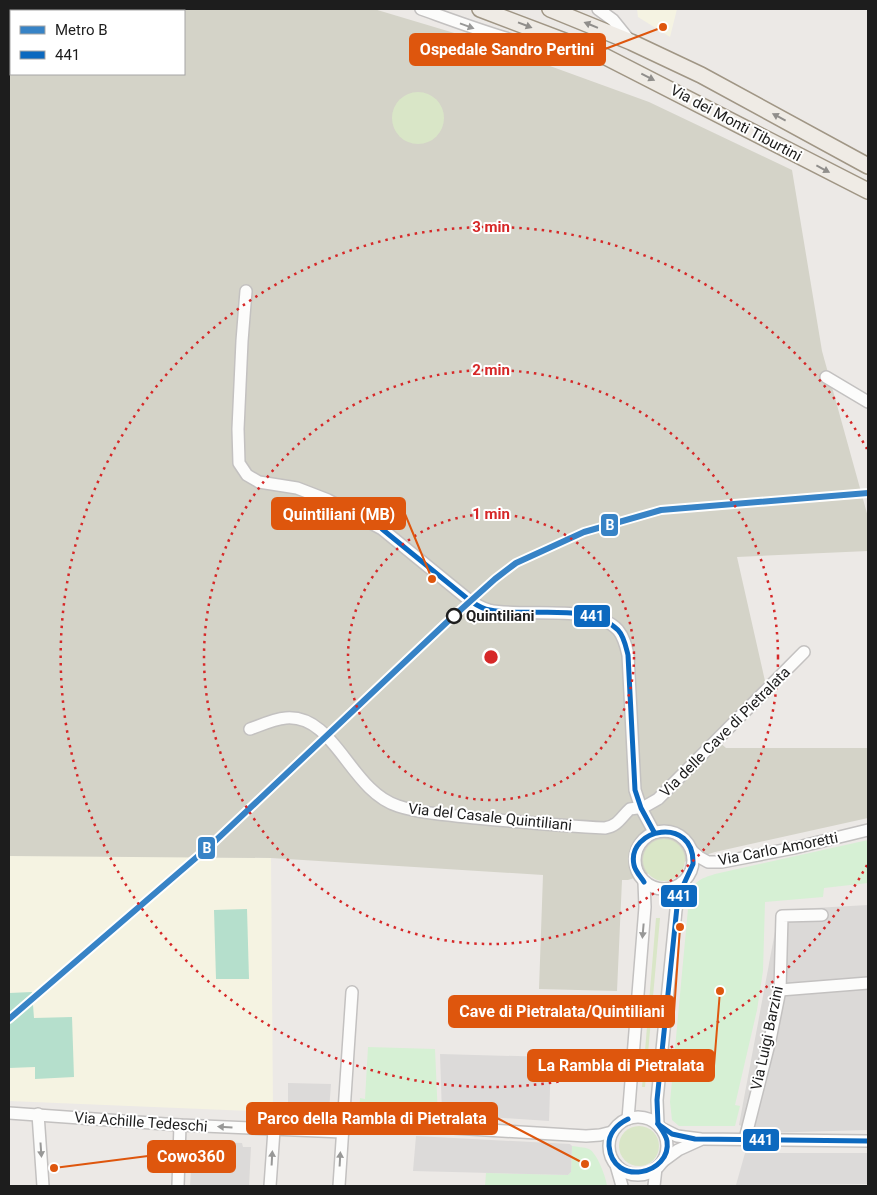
<svg xmlns="http://www.w3.org/2000/svg" width="877" height="1195" font-family="Roboto,sans-serif">
  <style>
    .residential { fill: #dbd9d7 }
    .education { fill: #f5f3e2 }
    .construction { fill: #d4d3c8; fill-rule: evenodd }
    .grass { fill: #d9e6c7 }
    .park { fill: #d6f0d4 }
    .pitch { fill: #b5dfcc }
    .parking { fill: #dcdad9 }
    .lines { fill: none; stroke-linecap: round; stroke-linejoin: round }
    .minor-casing { stroke: #c3c1c0; stroke-width: 14 }
    .major-casing { stroke: #a09685; stroke-width: 18 }
    .minor { stroke: #fcfcfb; stroke-width: 11 }
    .major { stroke: #efebe5; stroke-width: 15 }
    .bus-1-casing { stroke: #fff; stroke-width: 9 }
    .bus-1 { stroke: #0c69bf; stroke-width: 5 }
    .metro-1-casing { stroke: #fff; stroke-width: 10 }
    .metro-1 { stroke: #3783c6; stroke-width: 6 }
    .oneway { fill: #908e8b }
    .oneway2 { fill: #989897 }
    .ring { fill: none; stroke: #d62828; stroke-width: 2.5; stroke-dasharray: 2.5 5 }
    .stop-dot { fill: #fff; stroke: #1d1d1d; stroke-width: 2.5 }
    .labels { text-anchor: middle; stroke-width: 4; stroke-linejoin: round; paint-order: stroke }
    .street-label { font-size: 15px; fill: #1d1d1d; stroke: #fff }
    .stop-label { font-size: 15px; font-weight: bold; fill: #1d1d1d; stroke: #fff; text-anchor: start }
    .centre { fill: #d62828; stroke: #fff; stroke-width: 2.5 }
    .ring-label { font-size: 15px; text-anchor: middle; font-weight: bold; fill: #d62828; stroke: #fff; stroke-width: 4; stroke-linejoin: round; paint-order: stroke }
    .leader { fill: none; stroke: #de560d; stroke-width: 2 }
    .callout-dot { fill: #de560d; stroke: #fff; stroke-width: 2 }
    .callout { fill: #de560d; stroke: #de560d; stroke-width: 2 }
    .callout-label { font-size: 16px; text-anchor: middle; font-weight: bold; fill: #fff }
    .line-badge { stroke: #fff; stroke-width: 2 }
    .badge-label { font-size: 14px; text-anchor: middle; font-weight: bold; fill: #fff }
  </style>
  <rect width="100%" height="100%" fill="#ece9e6"/>
  <polygon class="residential" points="868,905 868,1130 760,1133 739,1125 779,910"/>
  <g class="education">
    <polygon points="637,9 677,9 670,37 638,17"/>
    <polygon points="9,855 271,858 273,1112 9,1101"/>
  </g>
  <path class="construction" d="M 9,9 L 374,9 L 481,41 L 649,102 L 792,170 L 822,351 L 868,517 L 868,551 L 737,557 L 765,681 L 715,738 L 726,748 L 868,748 L 868,818 L 715,852 L 628,880 L 622,880 L 617,991 L 539,989 L 543,875 L 271,858 L 9,856 ZM 11,11 L 184,11 L 184,74 L 11,74 Z"/>
  <g class="grass">
    <circle cx="418" cy="118" r="26"/>
    <circle cx="664" cy="860" r="21"/>
    <polygon points="656,918 660,918 645,1087 642,1087"/>
    <circle cx="639" cy="1146" r="20"/>
  </g>
  <g class="park">
    <path d="M 868,840 L 868,883 L 824,888 L 823,897 L 765,902 L 763,971 L 757,1010 L 735,1105 L 740,1106 L 735,1126 L 679,1126 L 672,1120 L 670,1102 L 689,898 C 693,881 700,879 715,874 Z"/>
    <polygon points="368,1047 435,1049 438,1117 359,1112 360,1098 365,1099"/>
    <path d="M 572,1146 C 577,1147 584,1147 589,1149 C 597,1153 606,1177 607,1186 L 485,1186 L 486,1173 L 568,1175 L 571,1172 Z"/>
  </g>
  <g class="pitch">
    <polygon points="247,909 249,979 216,979 214,910"/>
    <polygon points="32,992 34,1018 72,1017 74,1077 35,1079 35,1067 9,1068 9,993"/>
  </g>
  <g class="parking">
    <polygon points="440,1054 551,1057 549,1121 442,1114"/>
    <polygon points="288,1083 331,1084 328,1124 288,1122"/>
    <polygon points="416,1136 570,1144 572,1146 571,1172 568,1175 413,1171"/>
    <polygon points="193,1141 242,1143 243,1147 251,1147 249,1186 190,1186"/>
    <polygon points="745,1153 868,1153 868,1184 736,1185"/>
  </g>
  <g class="lines">
    <defs>
      <g id="minor">
        <path d="M 421,9 C 477,29 533,51 593,55"/>
        <polyline points="598,9 613,20 630,41"/>
        <path d="M 246,291 L 242,341 L 238,429 L 239,463 L 247,475 L 259,482 L 297,488 L 328,500 L 382,529 L 469,600 C 475,604 482,608 489,610 C 523,618 593,603 618,630 C 624,637 626,646 628,655 L 635,790 L 641,808 L 654,832"/>
        <polyline points="826,377 868,402"/>
        <path d="M 250,729 C 261,725 274,719 286,718 C 335,714 350,791 398,806 C 423,814 450,815 476,818 C 519,822 562,826 605,828 C 618,826 621,817 630,809 L 644,807 L 658,799 L 804,652"/>
        <circle cx="664" cy="860" r="29"/>
        <polyline points="692,851 699,857 708,862 722,862 794,848 868,830"/>
        <polyline points="780,990 868,983"/>
        <polyline points="9,1113 180,1125 342,1132"/>
        <polyline points="38,1114 43,1186"/>
        <circle cx="638" cy="1146" r="29"/>
        <polyline points="628,1119 645,907 644,882"/>
        <polyline points="658,1124 657,1100 676,910 679,892 682,883"/>
        <polyline points="661,1128 677,1136 701,1139 868,1141"/>
        <polyline points="342,1132 356,1122 586,1136 600,1135 612,1132"/>
        <polyline points="745,1139 770,1040 780,990 782,916 822,915"/>
        <polyline points="663,1161 678,1150 700,1140"/>
        <polyline points="616,1165 622,1186"/>
        <polyline points="178,1186 180,1125"/>
        <polyline points="270,1186 274,1130"/>
        <polyline points="339,1186 352,992"/>
        <polyline points="654,1186 656,1168"/>
      </g>
      <g id="major">
        <polyline points="480,9 604,56 868,191"/>
        <polyline points="550,9 631,42 701,75 868,166"/>
      </g>
    </defs>
    <use href="#minor" class="minor-casing"/>
    <use href="#major" class="major-casing"/>
    <use href="#minor" class="minor"/>
    <use href="#major" class="major"/>
    <defs>
      <g id="bus-1">
        <path d="M 382,529 L 469,600 C 475,604 482,609 490,610 C 527,618 589,601 618,630 C 624,636 626,647 628,655 L 635,790 L 641,808 L 654,832"/>
        <path d="M 644,882 C 641,877 635,871 634,865 C 626,828 695,815 693,864 L 678,897 L 657,1100 L 658,1124"/>
        <path d="M 628,1119 C 618,1124 608,1133 609,1146 C 613,1188 672,1174 667,1141 C 666,1135 661,1129 658,1124"/>
        <polyline points="658,1124 672,1134 695,1139 868,1141"/>
      </g>
    </defs>
    <use href="#bus-1" class="bus-1-casing"/>
    <use href="#bus-1" class="bus-1"/>
    <defs>
      <polyline id="metro-1" points="9,1019 212,844 446,623 495,579 516,563 584,532 661,510 868,493"/>
    </defs>
    <use href="#metro-1" class="metro-1-casing"/>
    <use href="#metro-1" class="metro-1"/>
  </g>
  <defs><path id="oneway-solid" d="M-6-.8H1V-3.2L6.5 0L1 3.2V.8H-6Z" transform="scale(1.25)"/></defs>
  <g class="oneway">
    <use href="#oneway-solid" transform="translate(525 25) rotate(21)"/>
    <use href="#oneway-solid" transform="translate(591 25) rotate(-158)"/>
    <use href="#oneway-solid" transform="translate(648 77) rotate(27)"/>
    <use href="#oneway-solid" transform="translate(779 117) rotate(-152)"/>
    <use href="#oneway-solid" transform="translate(823 169) rotate(28)"/>
  </g>
  <g class="oneway2">
    <use href="#oneway-solid" transform="translate(467 26) rotate(20)"/>
    <use href="#oneway-solid" transform="translate(643 931) rotate(95)"/>
    <use href="#oneway-solid" transform="translate(225 1127) rotate(-177)"/>
    <use href="#oneway-solid" transform="translate(41 1150) rotate(86)"/>
    <use href="#oneway-solid" transform="translate(272 1158) rotate(-87)"/>
    <use href="#oneway-solid" transform="translate(340 1159) rotate(-87)"/>
  </g>
  <g class="ring">
    <circle cx="491" cy="657" r="143"/>
    <circle cx="491" cy="657" r="287"/>
    <path d="M867 865A430 430 0 1 1 867 449"/>
  </g>
  <circle class="stop-dot" cx="454" cy="616" r="7"/>
  <g class="labels">
    <g class="street-label">
      <text transform="translate(736 123) rotate(28)" y="5">Via dei Monti Tiburtini</text>
      <text transform="translate(725 732) rotate(-45)" y="5">Via delle Cave di Pietralata</text>
      <text transform="translate(490 817) rotate(6)" y="5">Via del Casale Quintiliani</text>
      <text transform="translate(778 849) rotate(-11)" y="5">Via Carlo Amoretti</text>
      <text transform="translate(767 1038) rotate(-78)" y="5">Via Luigi Barzini</text>
      <text transform="translate(141 1122) rotate(4)" y="5">Via Achille Tedeschi</text>
    </g>
    <g class="stop-label">
      <text x="466" y="621">Quintiliani</text>
    </g>
  </g>
  <circle cx="491" cy="657" r="8" class="centre"/>
  <g class="ring-label">
    <text x="491" y="232">3 min</text>
    <text x="491" y="375">2 min</text>
    <text x="491" y="519">1 min</text>
  </g>
  <path class="leader" d="M663 27L605 49M432 579L405 514M680 927L674 1012M720 991L714 1066M585 1164L497 1118M54 1168L148 1156"/>
  <g class="callout-dot">
    <circle cx="663" cy="27" r="5"/>
    <circle cx="432" cy="579" r="5"/>
    <circle cx="680" cy="927" r="5"/>
    <circle cx="720" cy="991" r="5"/>
    <circle cx="585" cy="1164" r="5"/>
    <circle cx="54" cy="1168" r="5"/>
  </g>
  <g class="callout">
    <rect x="410" y="34" width="195" height="31" rx="5"/>
    <rect x="272" y="498" width="133" height="31" rx="5"/>
    <rect x="449" y="996" width="225" height="31" rx="5"/>
    <rect x="528" y="1050" width="186" height="31" rx="5"/>
    <rect x="247" y="1103" width="250" height="31" rx="5"/>
    <rect x="148" y="1141" width="87" height="31" rx="5"/>
  </g>
  <g class="callout-label">
    <text x="507" y="55">Ospedale Sandro Pertini</text>
    <text x="339" y="520">Quintiliani (MB)</text>
    <text x="562" y="1017">Cave di Pietralata/Quintiliani</text>
    <text x="621" y="1071">La Rambla di Pietralata</text>
    <text x="372" y="1124">Parco della Rambla di Pietralata</text>
    <text x="191" y="1162">Cowo360</text>
  </g>
  <g class="line-badge">
    <rect x="600" y="513" width="19" height="24" rx="5" fill="#3783c6"/>
    <rect x="573" y="604" width="38" height="24" rx="5" fill="#0c69bf"/>
    <rect x="197" y="836" width="19" height="24" rx="5" fill="#3783c6"/>
    <rect x="660" y="884" width="38" height="24" rx="5" fill="#0c69bf"/>
    <rect x="742" y="1128" width="38" height="24" rx="5" fill="#0c69bf"/>
  </g>
  <g class="badge-label">
    <text x="610" y="530">B</text>
    <text x="592" y="621">441</text>
    <text x="207" y="853">B</text>
    <text x="679" y="901">441</text>
    <text x="761" y="1145">441</text>
  </g>
  <rect width="877" height="1195" fill="none" stroke="#1d1d1d" stroke-width="20"/>
  <rect x="10" y="10" width="175" height="65" fill="#ffffff" stroke="#a5a5a5"/>
  <rect x="20" y="26" width="25" height="8" fill="#3783c6" stroke="#a5a5a5"/>
  <text x="55" y="35" font-size="15" fill="#1d1d1d">Metro B</text>
  <rect x="20" y="51" width="25" height="8" fill="#0c69bf" stroke="#a5a5a5"/>
  <text x="55" y="60" font-size="15" fill="#1d1d1d">441</text>
</svg>
